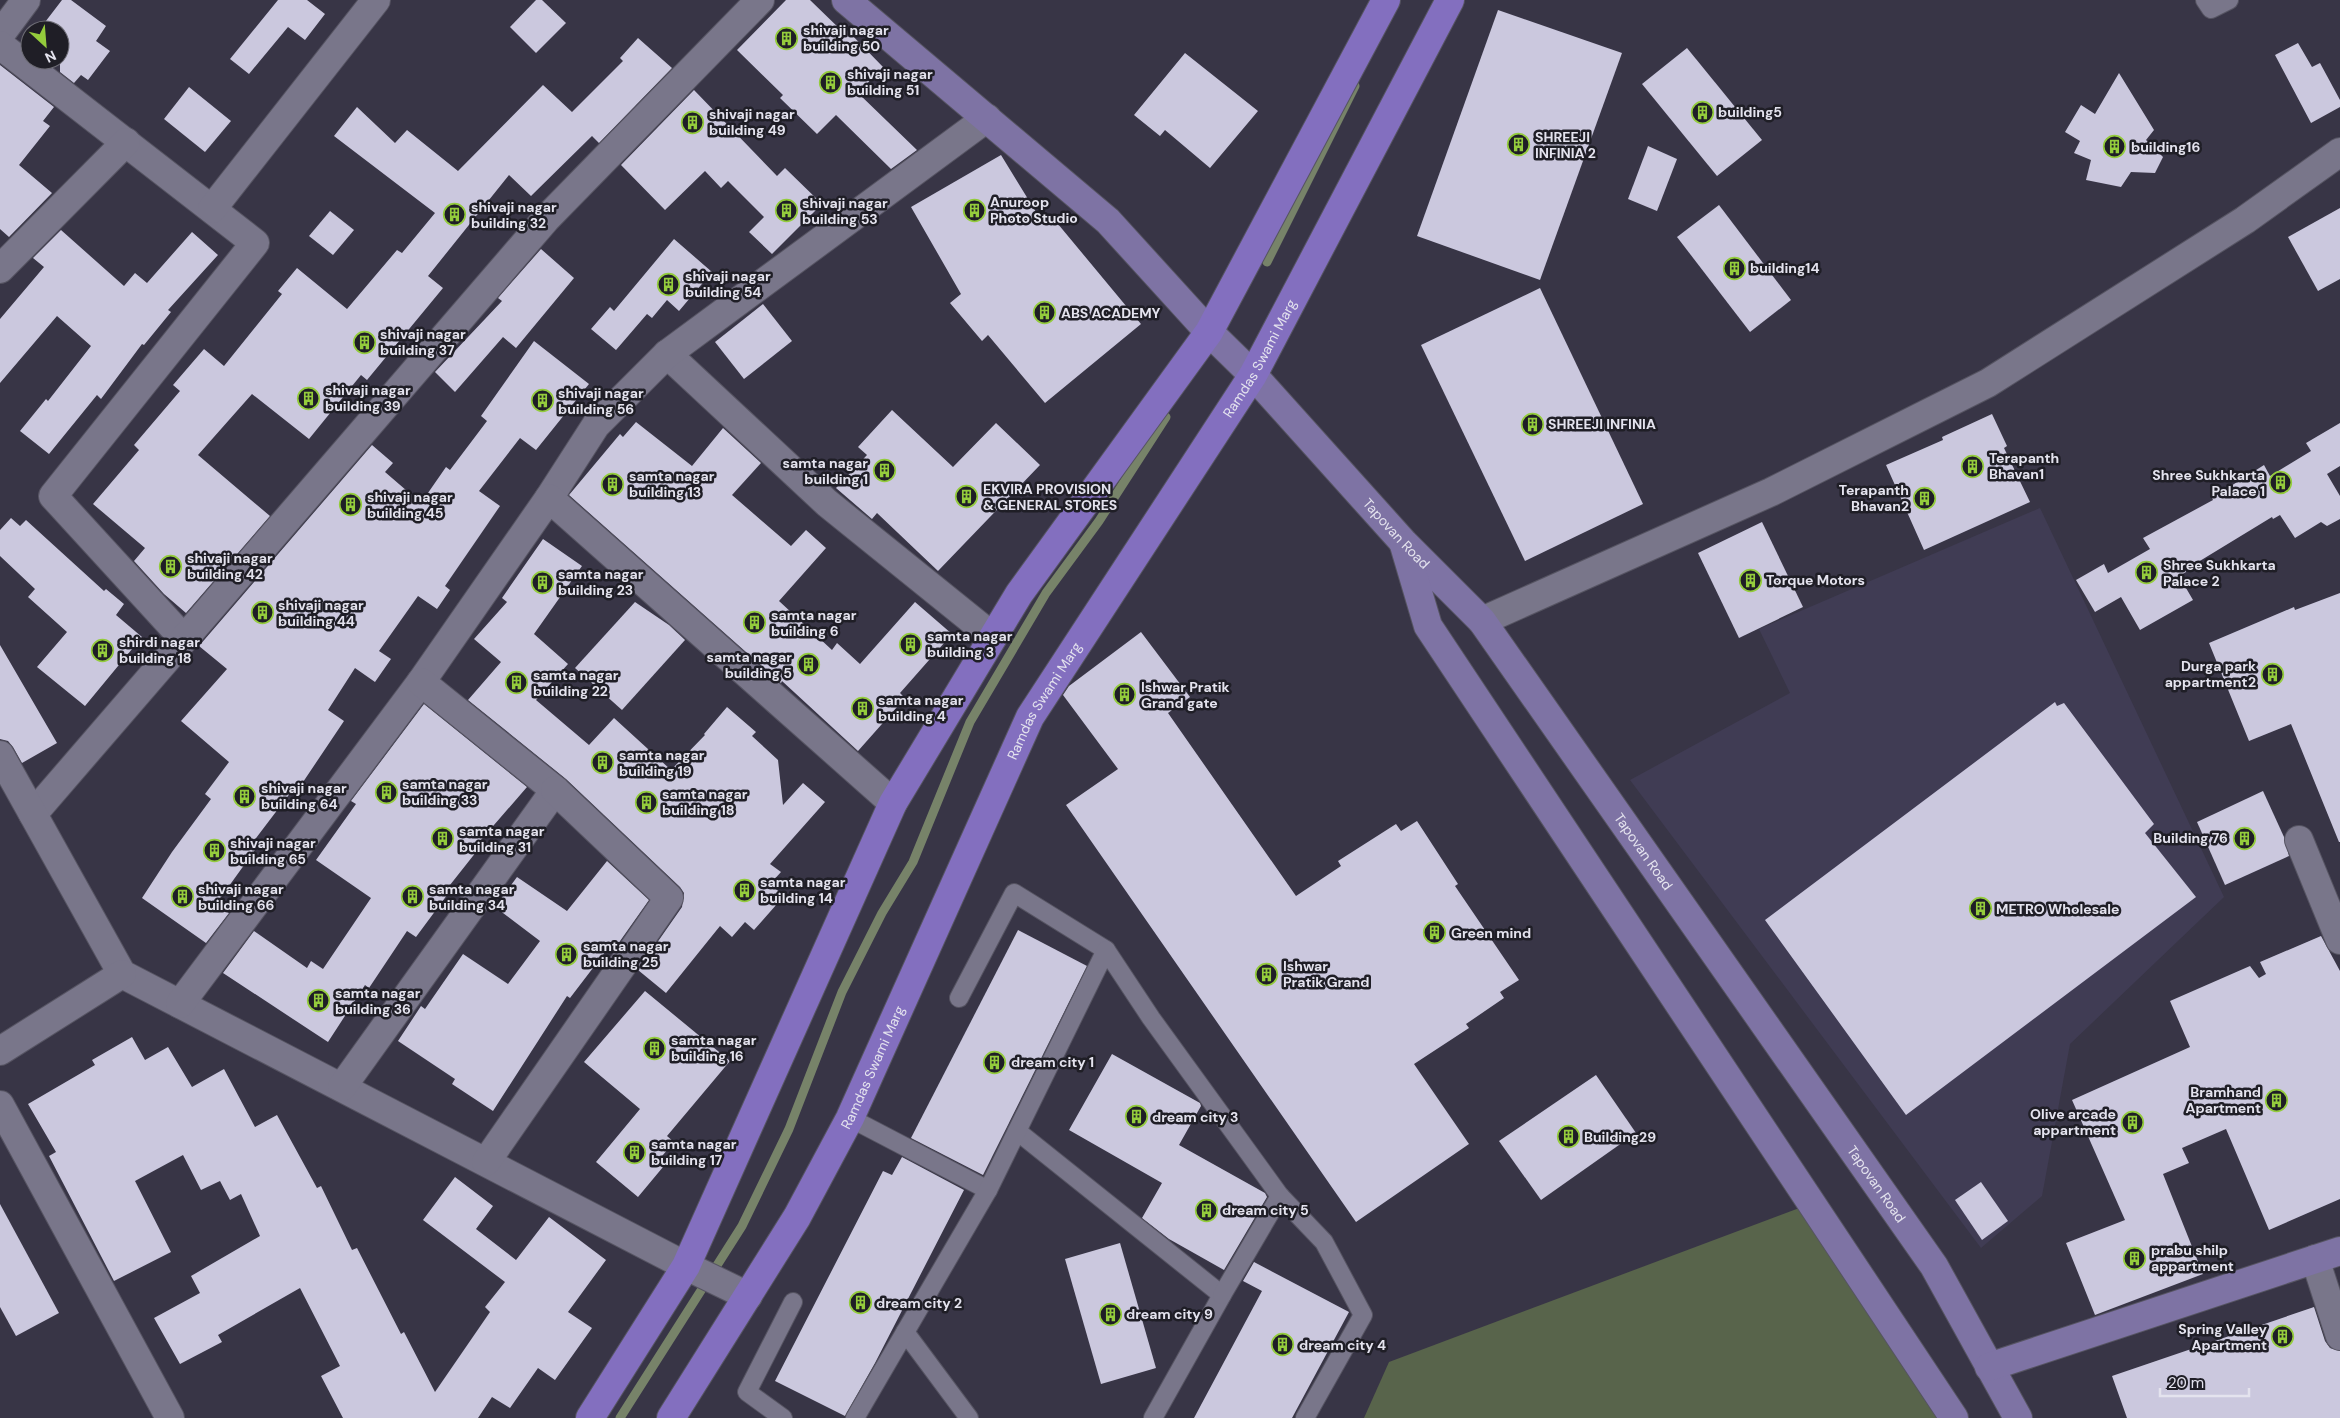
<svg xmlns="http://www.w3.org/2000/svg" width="2340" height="1418" font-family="'DM Sans',sans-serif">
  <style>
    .built { fill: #403c54 }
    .forest { fill: #58644b }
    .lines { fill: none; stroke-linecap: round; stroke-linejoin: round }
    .stream { stroke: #778369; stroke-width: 9 }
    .building { fill: #cbc8de }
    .lane-casing { stroke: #565462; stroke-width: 20 }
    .street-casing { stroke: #565462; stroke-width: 30 }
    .secondary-casing { stroke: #565462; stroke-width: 30 }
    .primary-casing { stroke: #565462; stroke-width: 30 }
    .lane { stroke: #79768a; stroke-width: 18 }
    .street { stroke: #79768a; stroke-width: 28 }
    .secondary { stroke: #7e73a4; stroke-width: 28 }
    .primary { stroke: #836fbf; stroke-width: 28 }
    .labels { text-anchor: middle; stroke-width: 5; stroke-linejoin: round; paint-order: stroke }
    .poi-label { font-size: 14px; font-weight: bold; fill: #e4e3ee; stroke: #1f1e26; text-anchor: start }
    .street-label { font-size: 14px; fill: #e4e3ee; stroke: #1f1e26 }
  </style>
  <rect width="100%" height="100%" fill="#383546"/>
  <polygon class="built" points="2040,508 2224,897 2070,1044 2042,1196 1981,1248 1630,780 1790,693 1759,629"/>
  <polygon class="forest" points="1802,1207 1940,1418 1364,1418 1389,1362"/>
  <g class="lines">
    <g class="stream">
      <polyline points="1267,262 1355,86"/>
      <polyline points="620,1418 742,1226 789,1129 842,992 882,913 913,862 970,722 1046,593 1099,521 1166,417"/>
    </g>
  </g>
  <g class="building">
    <polygon points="62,0 71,0 106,26 96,41 110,51 88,80 81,75 74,83 60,72 60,30 39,30"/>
    <polygon points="278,0 307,0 325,14 305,40 288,27 249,74 230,59"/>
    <polygon points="536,0 542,0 566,23 536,53 510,27"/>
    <polygon points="786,0 810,0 844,33 847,30 883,67 858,93 917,150 891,169 836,115 817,134 780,98 783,95 737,50"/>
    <polygon points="1498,10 1622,53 1540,280 1417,236"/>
    <polygon points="638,38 672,68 599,143 592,136 531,196 509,175 428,276 443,288 367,380 361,375 309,439 252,394 198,455 270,516 186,613 164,594 134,561 145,548 93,504 139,450 134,445 180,391 173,385 204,349 224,366 282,294 278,291 297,268 347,309 397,250 402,253 435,213 334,136 357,107 395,143 407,130 458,171 543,85 572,112 623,61 620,58"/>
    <polygon points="2298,43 2312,67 2320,63 2340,100 2340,107 2311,123 2275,55"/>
    <polygon points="1687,48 1762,140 1717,176 1642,84"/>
    <polygon points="1185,53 1258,111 1210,168 1165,130 1160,136 1134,115"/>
    <polygon points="0,65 54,107 43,121 50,126 19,165 52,193 9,237 0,229"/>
    <polygon points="2119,73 2154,130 2146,140 2163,157 2155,173 2131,172 2121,187 2086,180 2091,160 2074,153 2080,141 2065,132 2081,105 2095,114"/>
    <polygon points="189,87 231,121 205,152 164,119"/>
    <polygon points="694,90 777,176 785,168 822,204 772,254 749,232 764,217 728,181 721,188 705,171 665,210 621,165"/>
    <polygon points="1648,146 1677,159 1657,211 1628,199"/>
    <polygon points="1001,155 1044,225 1053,218 1141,324 1045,403 988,335 982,341 950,303 961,294 911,207"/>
    <polygon points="1719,205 1791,300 1750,332 1677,237"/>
    <polygon points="2340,208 2340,279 2318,291 2288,237"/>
    <polygon points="330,211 354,230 333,255 309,236"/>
    <polygon points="61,230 124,286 135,273 147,283 192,232 218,255 168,310 171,312 144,345 142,344 101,399 97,395 49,454 20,431 46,399 48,401 91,346 57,316 0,383 0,319 44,267 33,258"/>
    <polygon points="674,239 712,272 679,311 667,300 652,318 647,314 616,350 591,329 610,307 614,311"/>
    <polygon points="541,249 574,278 516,348 503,337 455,392 435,372 502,301 498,298"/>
    <polygon points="1540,288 1643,504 1525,561 1421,345"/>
    <polygon points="763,304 792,341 744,379 715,342"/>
    <polygon points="534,341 589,384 536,450 520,438 479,491 500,506 445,586 450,590 437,609 418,596 379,651 391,659 375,682 355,668 328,710 344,721 295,794 291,792 250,846 255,850 216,904 229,913 206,943 142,898 172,852 211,799 205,794 229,762 181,721 227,669 199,646 372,445 393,463 385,472 421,503 446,467 450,470 487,421 481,416"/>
    <polygon points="892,410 953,467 996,423 1040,465 938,571 877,513 872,519 836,488 867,455 858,447"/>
    <polygon points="1992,414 2007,446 2004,448 2030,502 1924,550 1886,465 1943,440 1942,437"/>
    <polygon points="636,422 692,466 723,428 761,463 732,495 791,546 806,530 826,548 779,601 832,650 837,643 860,664 915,602 952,634 900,693 905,698 858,751 782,681 781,683 569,495 620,434 623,437"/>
    <polygon points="2340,423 2340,466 2327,474 2340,496 2340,519 2327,526 2321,522 2295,538 2280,515 2273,519 2272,517 2185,570 2186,572 2179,576 2193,600 2140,630 2121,597 2095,612 2076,580 2104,564 2108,573 2150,549 2143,538 2213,500 2212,498 2264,465 2270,476 2311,451 2306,443"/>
    <polygon points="11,518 20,526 26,520 104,591 106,589 124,604 116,615 142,637 85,706 37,667 67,632 28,597 35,589 0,556 0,530"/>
    <polygon points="1762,522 1803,607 1739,638 1698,553"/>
    <polygon points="543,539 582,566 534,634 568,664 536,700 589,745 614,718 671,770 705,735 704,734 727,707 756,732 752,736 778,760 783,805 803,783 825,802 770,864 781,872 770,884 784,896 754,930 745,922 732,937 720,926 666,993 638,970 682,907 684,893 680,887 566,779 468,700 501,662 474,639 507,602 502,598"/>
    <polygon points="2340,593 2340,842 2339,842 2291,724 2249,741 2209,643 2294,607 2295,610"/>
    <polygon points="635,602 669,625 685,640 622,710 575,668"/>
    <polygon points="1141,632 1190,697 1168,713 1296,896 1341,866 1338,861 1396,824 1401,831 1417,821 1458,884 1455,886 1519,980 1500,992 1504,998 1466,1024 1469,1028 1414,1064 1469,1144 1356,1222 1066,805 1118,769 1063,695 1069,686"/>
    <polygon points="0,645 57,743 22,763 13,747 8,741 0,739"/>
    <polygon points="2055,702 2057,706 2064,703 2154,824 2145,833 2196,897 1906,1115 1765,920"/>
    <polygon points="424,704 527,787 481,840 484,842 450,885 453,887 416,937 407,931 369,988 365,985 328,1042 223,973 254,931 307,968 311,961 323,969 371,898 316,860 356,804 351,801"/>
    <polygon points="2263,791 2284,837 2289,856 2225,885 2197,822"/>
    <polygon points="607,861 649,900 613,951 609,947 570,998 567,996 493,1111 452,1084 455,1079 398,1041 421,1006 425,1009 463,954 508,984 540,941 495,907 517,877 567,911"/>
    <polygon points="1018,930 1087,966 983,1175 911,1138"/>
    <polygon points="2321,936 2340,971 2340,1199 2269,1230 2226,1129 2182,1148 2189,1163 2163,1174 2203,1274 2095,1315 2066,1243 2125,1220 2072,1100 2190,1047 2170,1001 2250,966 2259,978 2266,974 2260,962"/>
    <polygon points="645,991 730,1061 667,1136 674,1142 657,1162 663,1167 638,1197 596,1162 640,1109 584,1062"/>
    <polygon points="132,1037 145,1060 168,1047 192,1087 224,1069 255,1127 277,1115 317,1188 321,1186 352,1250 357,1248 401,1334 404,1332 435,1392 490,1312 485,1307 505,1282 423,1220 455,1177 493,1206 476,1229 516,1260 549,1217 606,1260 568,1312 592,1328 555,1380 538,1368 510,1408 492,1397 478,1418 343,1418 321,1376 340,1366 300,1288 218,1335 222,1342 180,1364 154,1318 200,1293 191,1276 260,1236 241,1194 230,1200 220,1181 201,1190 183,1155 135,1181 171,1252 114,1281 49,1156 56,1152 28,1104 95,1065 92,1060"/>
    <polygon points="1112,1054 1200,1103 1201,1106 1179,1145 1265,1193 1267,1197 1224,1270 1169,1239 1142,1218 1162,1183 1069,1130"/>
    <polygon points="1596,1075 1636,1133 1541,1200 1499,1141"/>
    <polygon points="902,1157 964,1190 875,1363 845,1416 775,1381 883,1171 892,1175"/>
    <polygon points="1981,1182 2008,1221 1982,1240 1955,1200"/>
    <polygon points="0,1204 59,1313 16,1336 0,1307"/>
    <polygon points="1120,1243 1156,1368 1101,1384 1065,1259"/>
    <polygon points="1254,1262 1349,1312 1292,1418 1194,1418 1262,1291 1243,1281"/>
    <polygon points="2314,1307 2325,1341 2330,1348 2340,1351 2340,1418 2127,1418 2112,1376"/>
  </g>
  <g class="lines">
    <defs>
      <g id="lane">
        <polyline points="2205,0 2211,9 2229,0"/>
        <polyline points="959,998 1014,893 1106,950"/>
        <polyline points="850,1118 988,1190"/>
        <polyline points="1017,1131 1222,1295 1153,1418"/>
        <polyline points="1222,1295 1280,1196"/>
        <polyline points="905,1332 969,1418"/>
        <polyline points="783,1418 747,1392 793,1302"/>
        <polyline points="855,1418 988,1190 1106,950 1151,1018 1280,1196 1324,1242 1363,1315 1305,1418"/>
      </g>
      <g id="street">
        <polyline points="0,35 26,0"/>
        <polyline points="0,45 255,243 53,496 184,639 33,814"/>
        <polyline points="212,209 376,0"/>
        <polyline points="0,269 126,142"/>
        <polyline points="667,354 827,503 993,637"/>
        <polyline points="549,498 596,425 667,354 987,118"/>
        <polyline points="1482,621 1771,492 1988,383 2245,220 2340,152"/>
        <polyline points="184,639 546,219 760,0"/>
        <polyline points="0,755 122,974 686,1266 748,1296"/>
        <polyline points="2299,840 2340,940"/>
        <polyline points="180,1004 421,682 549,498 893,803"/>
        <polyline points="0,1051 122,974"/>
        <polyline points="342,1087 555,790 421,682"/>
        <polyline points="0,1105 170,1418"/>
        <polyline points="486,1162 669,898 555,790"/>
        <polyline points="2315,1259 2340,1336"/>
      </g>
      <g id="secondary">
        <path id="s1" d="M 846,0 L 1108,221 L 1209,332 L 1253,375 L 1404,543 L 1482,621 L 1934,1266 L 2018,1418"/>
        <polyline points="1404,545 1428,626 1954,1418"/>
        <polyline points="1989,1367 2340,1251"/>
      </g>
      <g id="primary">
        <polyline points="590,1418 686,1266 893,803 1019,594 1209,332 1386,0"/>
        <path id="s2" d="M 671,1418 L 797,1217 L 850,1118 L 1030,717 L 1253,375 L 1450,0"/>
      </g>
    </defs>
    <use href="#lane" class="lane-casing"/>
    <use href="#street" class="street-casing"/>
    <use href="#secondary" class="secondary-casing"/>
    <use href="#primary" class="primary-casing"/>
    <use href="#lane" class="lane"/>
    <use href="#street" class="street"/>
    <use href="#secondary" class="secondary"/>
    <use href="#primary" class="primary"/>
  </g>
  <defs>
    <symbol id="building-ring" viewBox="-11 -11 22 22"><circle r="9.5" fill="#1f1e26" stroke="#94cc3c" stroke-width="1.5"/><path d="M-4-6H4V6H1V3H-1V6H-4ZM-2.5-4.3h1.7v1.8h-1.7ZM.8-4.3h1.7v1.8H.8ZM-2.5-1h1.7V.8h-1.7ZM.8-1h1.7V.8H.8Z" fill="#94cc3c"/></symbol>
  </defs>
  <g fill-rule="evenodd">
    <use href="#building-ring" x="774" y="26" width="25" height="25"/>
    <use href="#building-ring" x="818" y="70" width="25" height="25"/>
    <use href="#building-ring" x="1690" y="100" width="25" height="25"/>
    <use href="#building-ring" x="680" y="110" width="25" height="25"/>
    <use href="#building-ring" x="1506" y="132" width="25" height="25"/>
    <use href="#building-ring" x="2102" y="134" width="25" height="25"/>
    <use href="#building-ring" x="962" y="198" width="25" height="25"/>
    <use href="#building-ring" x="774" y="198" width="25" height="25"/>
    <use href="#building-ring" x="442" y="202" width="25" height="25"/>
    <use href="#building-ring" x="1722" y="256" width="25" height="25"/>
    <use href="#building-ring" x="656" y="272" width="25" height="25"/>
    <use href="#building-ring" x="1032" y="300" width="25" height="25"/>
    <use href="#building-ring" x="352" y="330" width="25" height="25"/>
    <use href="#building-ring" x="296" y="386" width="25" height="25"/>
    <use href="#building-ring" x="530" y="388" width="25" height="25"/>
    <use href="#building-ring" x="1520" y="412" width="25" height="25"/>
    <use href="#building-ring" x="1960" y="454" width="25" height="25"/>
    <use href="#building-ring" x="872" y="458" width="25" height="25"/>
    <use href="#building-ring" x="2268" y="470" width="25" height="25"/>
    <use href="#building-ring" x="600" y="472" width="25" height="25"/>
    <use href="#building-ring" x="954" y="484" width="25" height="25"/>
    <use href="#building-ring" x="1912" y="486" width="25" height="25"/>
    <use href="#building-ring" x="338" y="492" width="25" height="25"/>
    <use href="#building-ring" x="158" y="554" width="25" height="25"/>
    <use href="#building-ring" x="2134" y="560" width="25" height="25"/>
    <use href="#building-ring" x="1738" y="568" width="25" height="25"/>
    <use href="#building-ring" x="530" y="570" width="25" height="25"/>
    <use href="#building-ring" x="250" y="600" width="25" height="25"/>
    <use href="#building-ring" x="742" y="610" width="25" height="25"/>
    <use href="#building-ring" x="898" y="632" width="25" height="25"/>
    <use href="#building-ring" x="90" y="638" width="25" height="25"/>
    <use href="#building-ring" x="796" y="652" width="25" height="25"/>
    <use href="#building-ring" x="2260" y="662" width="25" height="25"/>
    <use href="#building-ring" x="504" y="670" width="25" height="25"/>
    <use href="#building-ring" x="1112" y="682" width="25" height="25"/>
    <use href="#building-ring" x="850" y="696" width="25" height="25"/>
    <use href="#building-ring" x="590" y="750" width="25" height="25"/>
    <use href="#building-ring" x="374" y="780" width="25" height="25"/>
    <use href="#building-ring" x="232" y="784" width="25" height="25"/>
    <use href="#building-ring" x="634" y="790" width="25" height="25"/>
    <use href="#building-ring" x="2232" y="826" width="25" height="25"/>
    <use href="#building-ring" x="430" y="826" width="25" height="25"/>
    <use href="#building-ring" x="202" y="838" width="25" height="25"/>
    <use href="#building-ring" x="732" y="878" width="25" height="25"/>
    <use href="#building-ring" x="170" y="884" width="25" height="25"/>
    <use href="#building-ring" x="400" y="884" width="25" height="25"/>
    <use href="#building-ring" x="1968" y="896" width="25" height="25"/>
    <use href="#building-ring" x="1422" y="920" width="25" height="25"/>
    <use href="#building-ring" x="554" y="942" width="25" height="25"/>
    <use href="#building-ring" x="1254" y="962" width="25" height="25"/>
    <use href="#building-ring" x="306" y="988" width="25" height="25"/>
    <use href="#building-ring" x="642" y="1036" width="25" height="25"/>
    <use href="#building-ring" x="982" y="1050" width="25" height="25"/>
    <use href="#building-ring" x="2264" y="1088" width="25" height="25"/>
    <use href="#building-ring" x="1124" y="1104" width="25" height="25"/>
    <use href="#building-ring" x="2120" y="1110" width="25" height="25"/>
    <use href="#building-ring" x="1556" y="1124" width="25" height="25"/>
    <use href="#building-ring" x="622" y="1140" width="25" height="25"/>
    <use href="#building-ring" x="1194" y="1198" width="25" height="25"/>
    <use href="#building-ring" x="2122" y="1246" width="25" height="25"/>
    <use href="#building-ring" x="848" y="1290" width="25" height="25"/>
    <use href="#building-ring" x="1098" y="1302" width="25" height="25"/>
    <use href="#building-ring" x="2270" y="1324" width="25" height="25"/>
    <use href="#building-ring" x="1270" y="1332" width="25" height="25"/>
  </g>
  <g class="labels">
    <g class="poi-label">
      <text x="803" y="35">shivaji nagar<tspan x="803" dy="16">building 50</tspan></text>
      <text x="847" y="79">shivaji nagar<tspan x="847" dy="16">building 51</tspan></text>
      <text x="1718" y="117">building5</text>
      <text x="709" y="119">shivaji nagar<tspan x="709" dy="16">building 49</tspan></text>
      <text x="1535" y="142">SHREEJI<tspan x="1535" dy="16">INFINIA 2</tspan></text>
      <text x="2131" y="152">building16</text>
      <text x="990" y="207">Anuroop<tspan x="990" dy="16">Photo Studio</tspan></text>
      <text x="802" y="208">shivaji nagar<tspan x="802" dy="16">building 53</tspan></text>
      <text x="471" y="212">shivaji nagar<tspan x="471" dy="16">building 32</tspan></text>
      <text x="1750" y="273">building14</text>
      <text x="685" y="281">shivaji nagar<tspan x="685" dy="16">building 54</tspan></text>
      <text x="1061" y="318">ABS ACADEMY</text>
      <text x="380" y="339">shivaji nagar<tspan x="380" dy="16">building 37</tspan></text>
      <text x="325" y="395">shivaji nagar<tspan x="325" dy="16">building 39</tspan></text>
      <text x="558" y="398">shivaji nagar<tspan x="558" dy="16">building 56</tspan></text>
      <text x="1548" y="429">SHREEJI INFINIA</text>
      <text x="1989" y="463">Terapanth<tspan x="1989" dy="16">Bhavan1</tspan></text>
      <text x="868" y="468" text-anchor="end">samta nagar<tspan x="868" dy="16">building 1</tspan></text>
      <text x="2265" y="480" text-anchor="end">Shree Sukhkarta<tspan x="2265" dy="16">Palace 1</tspan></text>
      <text x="629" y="481">samta nagar<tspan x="629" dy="16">building 13</tspan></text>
      <text x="983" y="494">EKVIRA PROVISION<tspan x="983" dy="16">&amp; GENERAL STORES</tspan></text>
      <text x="1909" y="495" text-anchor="end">Terapanth<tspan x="1909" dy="16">Bhavan2</tspan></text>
      <text x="367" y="502">shivaji nagar<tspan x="367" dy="16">building 45</tspan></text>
      <text x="187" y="563">shivaji nagar<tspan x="187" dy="16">building 42</tspan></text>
      <text x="2163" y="570">Shree Sukhkarta<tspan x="2163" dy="16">Palace 2</tspan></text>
      <text x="558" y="579">samta nagar<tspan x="558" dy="16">building 23</tspan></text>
      <text x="1766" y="585">Torque Motors</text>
      <text x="278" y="610">shivaji nagar<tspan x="278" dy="16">building 44</tspan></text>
      <text x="771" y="620">samta nagar<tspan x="771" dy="16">building 6</tspan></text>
      <text x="927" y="641">samta nagar<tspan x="927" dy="16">building 3</tspan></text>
      <text x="119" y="647">shirdi nagar<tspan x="119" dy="16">building 18</tspan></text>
      <text x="792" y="662" text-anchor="end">samta nagar<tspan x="792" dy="16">building 5</tspan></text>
      <text x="2256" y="671" text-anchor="end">Durga park<tspan x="2256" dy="16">appartment2</tspan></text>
      <text x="533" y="680">samta nagar<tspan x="533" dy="16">building 22</tspan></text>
      <text x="1141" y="692">Ishwar Pratik<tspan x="1141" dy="16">Grand gate</tspan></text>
      <text x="878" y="705">samta nagar<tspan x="878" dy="16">building 4</tspan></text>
      <text x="619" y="760">samta nagar<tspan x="619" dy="16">building 19</tspan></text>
      <text x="402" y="789">samta nagar<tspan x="402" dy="16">building 33</tspan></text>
      <text x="261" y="793">shivaji nagar<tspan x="261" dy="16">building 64</tspan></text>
      <text x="662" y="799">samta nagar<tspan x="662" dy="16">building 18</tspan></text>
      <text x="459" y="836">samta nagar<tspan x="459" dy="16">building 31</tspan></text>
      <text x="2228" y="843" text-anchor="end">Building 76</text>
      <text x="230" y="848">shivaji nagar<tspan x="230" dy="16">building 65</tspan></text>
      <text x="760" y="887">samta nagar<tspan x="760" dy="16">building 14</tspan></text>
      <text x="198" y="894">shivaji nagar<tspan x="198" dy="16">building 66</tspan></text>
      <text x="429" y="894">samta nagar<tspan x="429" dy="16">building 34</tspan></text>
      <text x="1996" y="914">METRO Wholesale</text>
      <text x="1451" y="938">Green mind</text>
      <text x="583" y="951">samta nagar<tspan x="583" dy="16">building 25</tspan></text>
      <text x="1283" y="971">Ishwar<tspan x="1283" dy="16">Pratik Grand</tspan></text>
      <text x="335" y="998">samta nagar<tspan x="335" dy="16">building 36</tspan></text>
      <text x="671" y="1045">samta nagar<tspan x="671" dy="16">building 16</tspan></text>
      <text x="1011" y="1067">dream city 1</text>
      <text x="2261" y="1097" text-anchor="end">Bramhand<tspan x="2261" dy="16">Apartment</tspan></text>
      <text x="2116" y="1119" text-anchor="end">Olive arcade<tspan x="2116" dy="16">appartment</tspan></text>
      <text x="1152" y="1122">dream city 3</text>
      <text x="1584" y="1142">Building29</text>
      <text x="651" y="1149">samta nagar<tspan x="651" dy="16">building 17</tspan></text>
      <text x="1222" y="1215">dream city 5</text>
      <text x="2151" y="1255">prabu shilp<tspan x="2151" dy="16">appartment</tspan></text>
      <text x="876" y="1308">dream city 2</text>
      <text x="1126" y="1319">dream city 9</text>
      <text x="2267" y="1334" text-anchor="end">Spring Valley<tspan x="2267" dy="16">Apartment</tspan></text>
      <text x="1299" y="1350">dream city 4</text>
    </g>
    <g class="street-label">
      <text dy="5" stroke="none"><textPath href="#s2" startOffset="1215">Ramdas Swami Marg</textPath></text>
      <text dy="5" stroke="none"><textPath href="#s1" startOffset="768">Tapovan Road</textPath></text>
      <text dy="5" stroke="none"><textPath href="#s2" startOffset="810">Ramdas Swami Marg</textPath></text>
      <text dy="5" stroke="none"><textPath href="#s1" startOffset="1172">Tapovan Road</textPath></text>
      <text dy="5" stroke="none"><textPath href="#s2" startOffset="405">Ramdas Swami Marg</textPath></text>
      <text dy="5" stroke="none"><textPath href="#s1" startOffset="1578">Tapovan Road</textPath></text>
    </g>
  </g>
  <g transform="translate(45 45) rotate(154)"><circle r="24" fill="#1f1e26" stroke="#6e6d76"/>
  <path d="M0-4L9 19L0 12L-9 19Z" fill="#94cc3c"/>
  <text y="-8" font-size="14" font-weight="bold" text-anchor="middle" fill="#e4e3ee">N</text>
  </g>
  <path d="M2160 1388v8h89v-8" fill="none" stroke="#e4e3ee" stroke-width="2.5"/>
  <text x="2168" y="1388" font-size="15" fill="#e4e3ee" stroke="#1f1e26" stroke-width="4" paint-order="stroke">20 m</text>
</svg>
